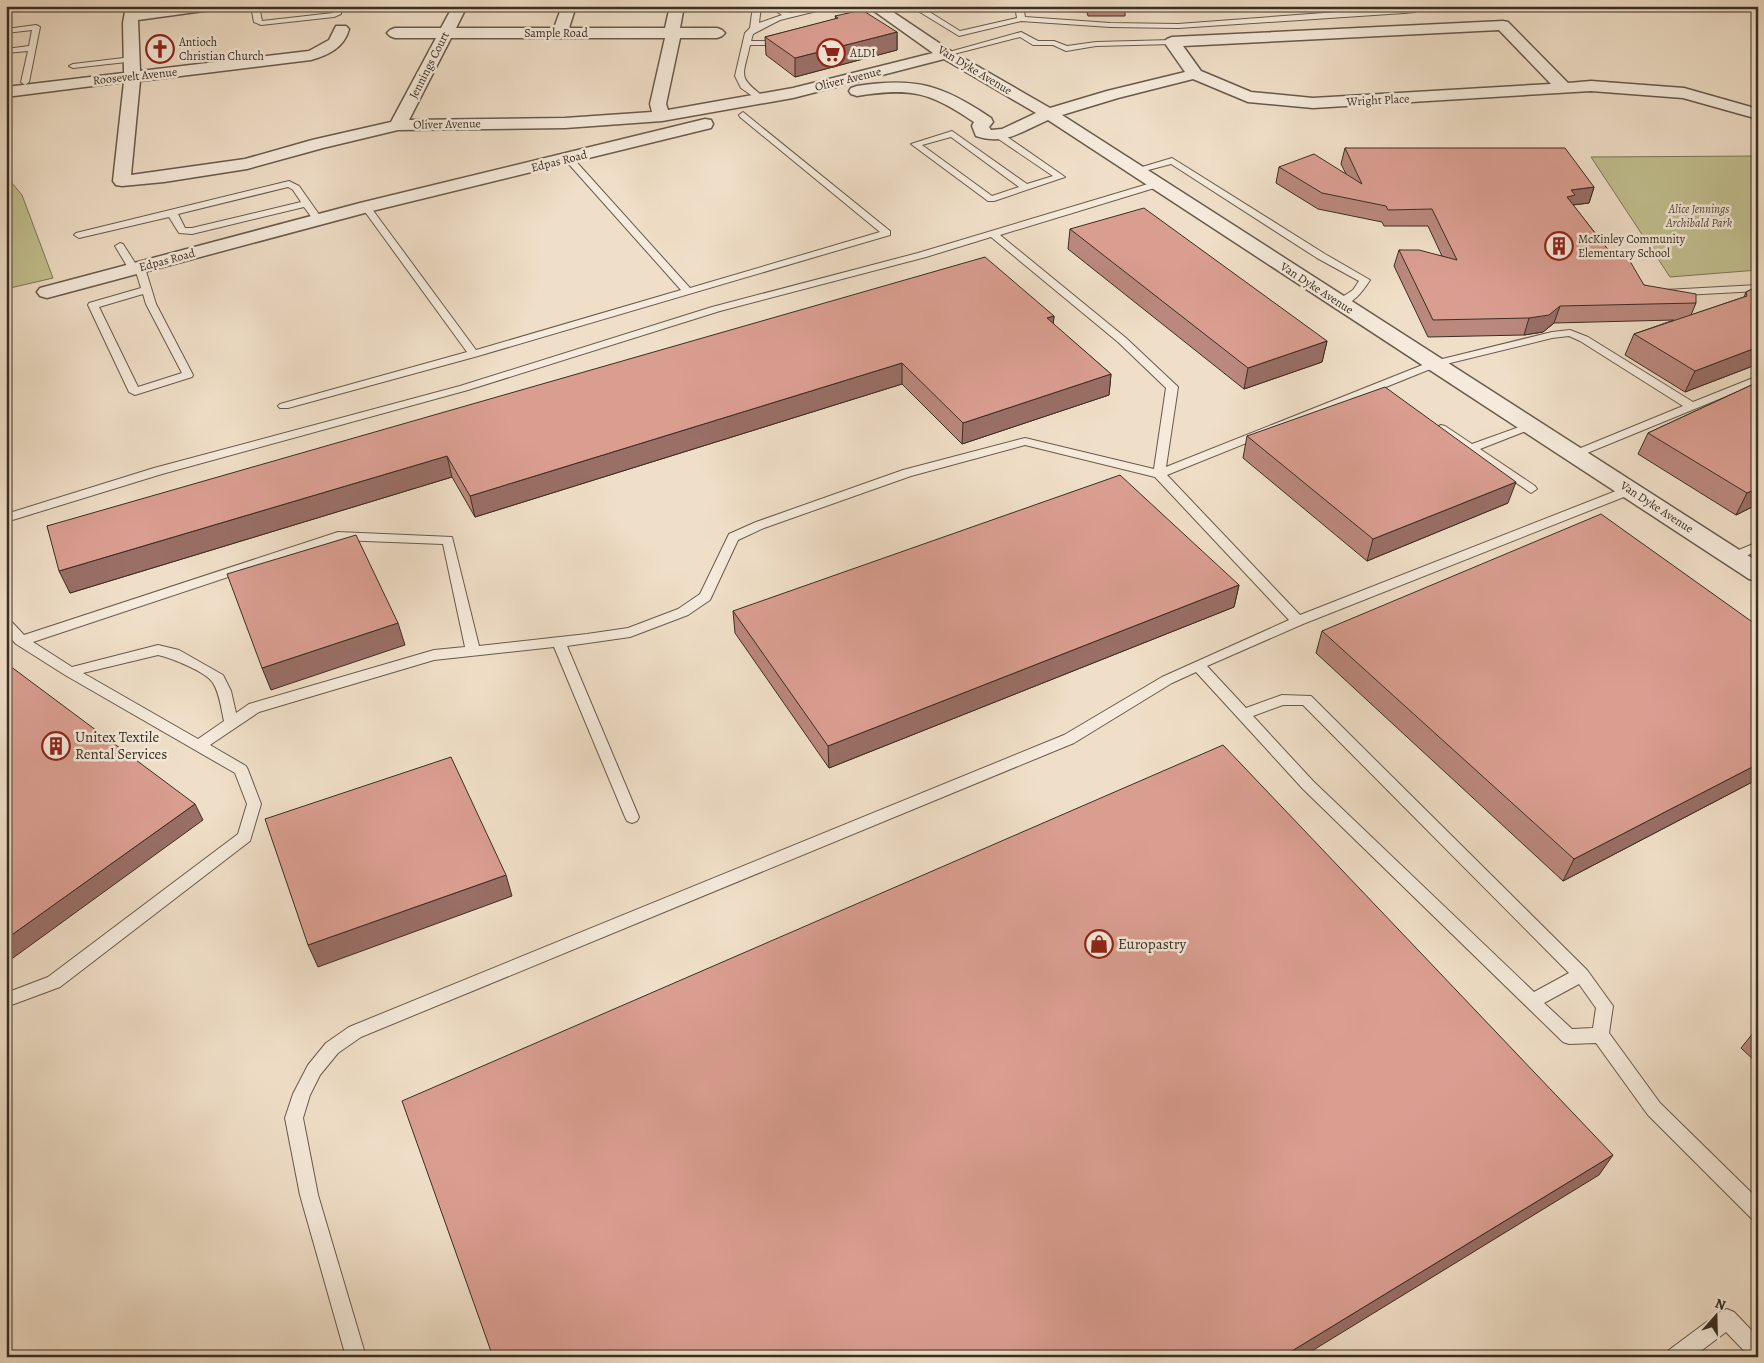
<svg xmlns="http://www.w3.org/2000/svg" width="1764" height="1363" font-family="Alegreya,serif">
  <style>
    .green { fill: #c2c090; stroke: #7e7759 }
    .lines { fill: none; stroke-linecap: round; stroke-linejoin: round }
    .service-casing { stroke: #685a4c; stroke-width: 2 }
    .minor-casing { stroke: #685a4c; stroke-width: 3 }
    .service { fill: #f5eadb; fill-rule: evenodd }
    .minor { fill: #f5eadb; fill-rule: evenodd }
    .wall { fill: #bb887d; stroke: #3a2e22 }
    .shaded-wall { fill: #996f66; stroke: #3a2e22 }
    .building { fill: #da9e91; stroke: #3a2e22 }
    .labels { text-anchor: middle; stroke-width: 5; stroke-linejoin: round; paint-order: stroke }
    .far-street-label { font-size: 12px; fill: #3a2e22; stroke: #f5eadb }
    .far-poi-label { font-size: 12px; fill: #3a2e22; stroke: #f5eadb; text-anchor: start }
    .far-park-label { font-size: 12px; font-style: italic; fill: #554b38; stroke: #f5eadb }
    .poi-label { font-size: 15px; fill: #3a2e22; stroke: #f5eadb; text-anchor: start }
  </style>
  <rect width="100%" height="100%" fill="#f0dfc8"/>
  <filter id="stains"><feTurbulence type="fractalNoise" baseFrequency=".004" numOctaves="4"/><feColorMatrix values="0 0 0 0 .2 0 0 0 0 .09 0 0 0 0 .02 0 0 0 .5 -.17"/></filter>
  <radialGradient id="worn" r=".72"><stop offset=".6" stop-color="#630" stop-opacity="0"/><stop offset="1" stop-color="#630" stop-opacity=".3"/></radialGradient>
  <g class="green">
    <polygon points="1758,156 1758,270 1670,277 1591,157"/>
    <polygon points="6,176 22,195 53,278 6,289"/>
  </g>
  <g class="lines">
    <defs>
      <g id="service">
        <polygon points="251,6 259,6 262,21 333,13 333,6 341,6 341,14 334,17 261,25 254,22"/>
        <path d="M 753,6 L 761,6 L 759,23 L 782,15 L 769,6 L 779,6 L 790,13 L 821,6 L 837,6 L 780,20 L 753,34 L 751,41 L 769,41 L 781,38 L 785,40 L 769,45 L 750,45 C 743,77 737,76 764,97 L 764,101 L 761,102 L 741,88 L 735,76 L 745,33 L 750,28 Z"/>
        <polygon points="910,6 920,6 960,31 1017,18 1015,6 1023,6 1025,17 1110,23 1178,24 1418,6 1415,12 1404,13 1178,28 1110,27 1021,21 959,36"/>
        <polygon points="36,25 40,27 29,82 25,85 21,82 28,51 6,53 6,49 29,46 32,30 6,33 6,29"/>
        <polygon points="1021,32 1038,41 1054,41 1067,46 1096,42 1172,40 1176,42 1172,44 1096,46 1066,51 1053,45 1033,45 1020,37 946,56 942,54"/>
        <polygon points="132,57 135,57 135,61 73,68 69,66 73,64"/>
        <polygon points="743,112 890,231 890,235 478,356 288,408 280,408 278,406 280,404 467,352 363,209 363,205 369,205 476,350 681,290 566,161 566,157 572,157 690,288 880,232 740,117 739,115"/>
        <path d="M 952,131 L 1027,184 L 1053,176 L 997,138 L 997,134 L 1003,134 L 1065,177 L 994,201 L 988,201 L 911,144 ZM 951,137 L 1019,187 L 992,196 L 922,145 Z"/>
        <path d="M 1172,158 L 1325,254 L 1370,280 C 1363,291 1351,308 1336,305 L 1335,303 L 1336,301 L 1353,290 L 1359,281 L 1317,258 L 1171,164 L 1137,173 L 1132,170 Z"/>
        <path d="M 289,181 L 299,186 L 323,220 L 321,222 L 315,222 L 304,207 L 192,234 L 179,233 L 169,217 L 79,238 L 74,235 L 76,233 ZM 288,187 L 293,190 L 301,202 L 192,228 L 185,228 L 178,214 Z"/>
        <path d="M 1158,181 L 1161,182 L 1161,186 L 1000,235 L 1126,338 L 1176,385 L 1178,387 L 1166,467 L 1430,362 L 1552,332 L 1570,330 L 1588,337 L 1693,402 L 1758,376 L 1758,383 L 1575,458 L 1569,454 L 1571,452 L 1683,406 L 1580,341 L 1569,336 L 1552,338 L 1438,366 L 1167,475 L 1300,615 L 1626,487 L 1634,487 L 1636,490 L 1634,493 L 1303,624 L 1207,666 L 1246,708 L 1282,695 L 1311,696 L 1587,970 L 1613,1006 L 1609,1033 L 1660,1103 L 1758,1199 L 1758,1221 L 1751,1218 L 1648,1115 L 1596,1043 L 1569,1044 L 1563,1042 L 1303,789 L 1196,672 L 1172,683 L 1074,743 L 361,1037 L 338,1053 L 320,1075 L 310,1095 L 303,1118 L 318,1195 L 366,1357 L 346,1357 L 300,1195 L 285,1118 L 293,1094 L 308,1065 L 326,1043 L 349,1027 L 1064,735 L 1162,677 L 1289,620 L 1155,477 L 1025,445 L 911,476 L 764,528 L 738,540 L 710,600 L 688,615 L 630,637 L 567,646 L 639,817 L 637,821 L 632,823 L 627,821 L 625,817 L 554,647 L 434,660 L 259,712 L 210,745 L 246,766 L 248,770 L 261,804 L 250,841 L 60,987 L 6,1007 L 6,993 L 48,977 L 238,834 L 247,804 L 235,773 L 65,675 L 16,644 L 6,633 L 6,620 L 11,621 L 24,635 L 338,532 L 452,537 L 479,646 L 587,634 L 628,628 L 678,609 L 700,594 L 729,534 L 756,522 L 903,470 L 1025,438 L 1154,469 L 1166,388 L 1118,342 L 991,237 L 926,257 L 720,311 L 468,390 L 162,474 L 6,522 L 6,514 L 154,468 L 460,386 L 712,307 L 918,253 ZM 339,540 L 443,544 L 465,647 L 434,650 L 249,704 L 236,713 L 231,691 L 223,675 L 179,650 L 158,645 L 72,667 L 33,642 ZM 158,655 C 171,658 207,672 213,683 C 220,694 221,709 224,721 L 198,739 L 83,673 ZM 1283,705 L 1303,705 L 1569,973 L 1534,992 L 1313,781 L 1253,716 ZM 1579,984 L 1596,1008 L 1593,1028 L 1572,1029 L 1544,1003 Z"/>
        <path d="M 120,243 L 123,244 L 137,266 L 144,266 L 145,268 L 156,304 L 193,375 L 192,377 L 135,395 L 129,392 L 88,305 L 89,303 L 141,288 L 136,272 L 130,271 L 115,246 ZM 143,294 L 146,304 L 182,373 L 138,387 L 99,307 Z"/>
        <polygon points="1758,285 1758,291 1665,296 1660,293 1665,290"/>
        <polygon points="1530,423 1536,426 1534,428 1480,449 1535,486 1537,489 1531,493 1435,428 1441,425 1445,426 1472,444"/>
        <polygon points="1758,542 1758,551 1733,561 1727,557 1729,554"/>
        <polygon points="1727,1309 1734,1312 1758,1337 1758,1357 1750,1357 1726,1332 1693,1357 1666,1357 1669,1350 1720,1312"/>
      </g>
      <g id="minor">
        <path d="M 126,6 L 140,6 L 140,10 L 174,6 L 218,6 L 211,10 L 138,20 L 140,71 L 309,51 L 329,40 L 336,26 L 346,26 L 349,29 C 344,48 328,55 311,60 L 140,81 L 131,175 L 245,159 L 312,140 L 391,122 L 436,38 L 395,38 L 390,36 L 387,33 L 390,30 L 395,28 L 441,28 L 453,6 L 467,6 L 456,28 L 554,28 L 562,6 L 576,6 L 569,28 L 665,28 L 670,6 L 684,6 L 680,28 L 717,28 L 722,30 L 725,33 L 722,36 L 717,38 L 680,38 L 666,104 L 668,110 L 793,88 L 933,53 L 867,6 L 884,6 L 951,51 L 1050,108 L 1107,91 L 1185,72 L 1164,42 L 1167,39 L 1172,37 L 1503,21 L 1508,22 L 1568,83 L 1591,81 L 1684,88 L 1758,109 L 1758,119 L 1683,98 L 1591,91 L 1313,108 L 1248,102 L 1193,79 L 1118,98 L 1062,115 L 1758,562 L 1758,581 L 1749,579 L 1048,120 C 1022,131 1005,146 976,136 L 972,126 L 974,122 C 929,92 912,87 857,96 L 851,94 L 849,91 L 851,88 L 857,86 C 916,77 942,85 991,118 L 993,122 L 989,127 L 991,130 L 1002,129 L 1036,113 L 944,59 L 793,98 L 662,121 L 565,128 L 398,130 L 323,148 L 247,169 L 164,182 L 122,186 L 116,185 L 113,181 L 124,82 L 6,97 L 6,87 L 124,73 L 123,23 ZM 1499,30 L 1551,84 L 1313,98 L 1251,92 L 1201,71 L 1183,46 ZM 451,38 L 665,38 L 650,104 L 652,112 L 565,118 L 409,120 Z"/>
        <polygon points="705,119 711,120 713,124 711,128 372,211 47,298 40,296 37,292 40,288 360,203"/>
      </g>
    </defs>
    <use href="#service" class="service-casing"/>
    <use href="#minor" class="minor-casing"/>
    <use href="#service" class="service"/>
    <use href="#minor" class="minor"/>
  </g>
  <g class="wall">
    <polygon points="1054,6 1140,6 1139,10 1125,11 1125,16 1088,16 1087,12 1055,11"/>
    <polygon points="835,16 897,32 897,50 795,77 766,55 765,37 836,19"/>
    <polygon points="1345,148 1594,187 1589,203 1573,205 1613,256 1644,285 1696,303 1691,315 1744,297 1746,292 1758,286 1758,364 1685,392 1625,355 1634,334 1674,320 1554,323 1543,332 1524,335 1428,337 1394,266 1399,250 1442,256 1428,226 1384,226 1382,222 1318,209 1276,183 1279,167 1346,174 1341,164"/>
    <polygon points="1070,229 1327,341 1322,362 1244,389 1068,249"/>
    <polygon points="1054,316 1053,324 1111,374 1109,395 962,444 902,384 475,517 452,477 70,593 47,526"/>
    <polygon points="1758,382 1758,504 1736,515 1638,454 1648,433"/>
    <polygon points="1247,436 1508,503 1367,561 1243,458"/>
    <polygon points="1239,585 1234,607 829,768 735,633 733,611"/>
    <polygon points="1758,626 1758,779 1563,881 1316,653 1322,631"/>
    <polygon points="1758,1027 1758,1064 1741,1048"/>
  </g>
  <g class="shaded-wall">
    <polygon points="897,32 897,50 795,77 795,58"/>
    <polygon points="1594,187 1589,203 1572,205 1567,197 1571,190"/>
    <polygon points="1560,306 1554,323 1543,332 1524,335 1529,318"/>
    <polygon points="1054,316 1052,337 1047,318"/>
    <polygon points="1327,341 1322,362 1244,389 1248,368"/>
    <polygon points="1758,347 1758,364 1685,392 1695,371"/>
    <polygon points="902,363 902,384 475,517 470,496"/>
    <polygon points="1111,374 1109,395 962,444 963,423"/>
    <polygon points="447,456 452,477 70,593 59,571"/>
    <polygon points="1516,482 1508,503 1367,561 1373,539"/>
    <polygon points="1758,488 1758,504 1736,515 1747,493"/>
    <polygon points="1239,585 1234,607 829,768 828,746"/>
    <polygon points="398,623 405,645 271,690 262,668"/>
    <polygon points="1758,764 1758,779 1563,881 1574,859"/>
    <polygon points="195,804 203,820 6,963 6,939"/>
    <polygon points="506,875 512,896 318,967 308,945"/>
    <polygon points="1613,1155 1599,1175 1302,1357 1282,1357"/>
  </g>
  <g class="building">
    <polygon points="862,10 897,32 795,58 765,37 838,18 835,16"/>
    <polygon points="1345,148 1565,148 1594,187 1571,190 1575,195 1567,197 1613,256 1628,258 1644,285 1696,294 1696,303 1560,306 1549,315 1529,318 1433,320 1399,250 1419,250 1457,260 1432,209 1388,210 1386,206 1322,193 1279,167 1314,154 1362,184"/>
    <polygon points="1144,208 1327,341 1248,368 1070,229"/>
    <polygon points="985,257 1054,316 1047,318 1111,374 963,423 902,363 470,496 447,456 59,571 47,526"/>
    <polygon points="1758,286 1758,347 1695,371 1634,334 1747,296 1746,292"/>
    <polygon points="1758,382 1758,488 1747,493 1648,433"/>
    <polygon points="1385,387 1516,482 1373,539 1247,436"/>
    <polygon points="1120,475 1239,585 828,746 733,611"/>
    <polygon points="1601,514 1758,626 1758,764 1574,859 1322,631"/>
    <polygon points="356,535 398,623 262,668 227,574"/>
    <polygon points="6,663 195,804 6,939"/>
    <polygon points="1223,745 1613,1155 1282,1357 493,1357 402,1101"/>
    <polygon points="451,757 506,875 308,945 265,819"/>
  </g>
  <defs>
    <symbol id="church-ring" viewBox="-11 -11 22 22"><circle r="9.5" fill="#f5eadb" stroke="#8f2418" stroke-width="1.5"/><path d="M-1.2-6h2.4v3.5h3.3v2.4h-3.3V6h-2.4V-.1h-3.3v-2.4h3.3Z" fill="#8f2418"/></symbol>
    <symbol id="supermarket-ring" viewBox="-11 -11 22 22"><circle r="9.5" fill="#f5eadb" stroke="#8f2418" stroke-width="1.5"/><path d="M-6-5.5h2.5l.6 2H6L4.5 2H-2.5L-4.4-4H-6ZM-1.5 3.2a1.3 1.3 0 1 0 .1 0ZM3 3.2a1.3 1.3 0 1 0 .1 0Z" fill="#8f2418"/></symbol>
    <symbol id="building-ring" viewBox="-11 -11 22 22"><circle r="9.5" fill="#f5eadb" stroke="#8f2418" stroke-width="1.5"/><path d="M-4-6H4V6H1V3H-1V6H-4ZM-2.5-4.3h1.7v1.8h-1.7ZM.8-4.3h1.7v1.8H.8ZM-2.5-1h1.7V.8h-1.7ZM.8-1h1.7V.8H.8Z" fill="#8f2418"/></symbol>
    <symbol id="shop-ring" viewBox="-11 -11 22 22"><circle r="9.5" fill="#f5eadb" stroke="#8f2418" stroke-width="1.5"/><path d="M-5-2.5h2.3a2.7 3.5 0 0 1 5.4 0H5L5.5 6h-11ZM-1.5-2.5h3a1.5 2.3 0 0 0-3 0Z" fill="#8f2418"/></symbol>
  </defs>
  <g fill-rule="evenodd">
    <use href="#church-ring" x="144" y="33" width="32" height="32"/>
    <use href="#supermarket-ring" x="815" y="37" width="32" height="32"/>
    <use href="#building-ring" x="1543" y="230" width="32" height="32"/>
    <use href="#building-ring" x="40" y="730" width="32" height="32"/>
    <use href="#shop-ring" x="1083" y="928" width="32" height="32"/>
  </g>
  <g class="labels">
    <g class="far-street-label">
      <text x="556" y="37">Sample Road</text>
      <text transform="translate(429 65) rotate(-63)" y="4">Jennings Court</text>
      <text transform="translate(975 70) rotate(31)" y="4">Van Dyke Avenue</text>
      <text transform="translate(135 76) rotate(-6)" y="4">Roosevelt Avenue</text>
      <text transform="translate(848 79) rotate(-14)" y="4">Oliver Avenue</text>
      <text transform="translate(1378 100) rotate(-3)" y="4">Wright Place</text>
      <text transform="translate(447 124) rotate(-1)" y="4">Oliver Avenue</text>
      <text transform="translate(559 161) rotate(-14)" y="4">Edpas Road</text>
      <text transform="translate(167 260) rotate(-15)" y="4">Edpas Road</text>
      <text transform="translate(1317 288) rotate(33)" y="4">Van Dyke Avenue</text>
      <text transform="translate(1657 507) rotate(33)" y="4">Van Dyke Avenue</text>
    </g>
    <g class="far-poi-label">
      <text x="179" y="46">Antioch<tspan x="179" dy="14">Christian Church</tspan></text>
      <text x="850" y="57">ALDI</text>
      <text x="1578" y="243">McKinley Community<tspan x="1578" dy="14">Elementary School</tspan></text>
    </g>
    <g class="far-park-label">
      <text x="1699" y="213">Alice Jennings<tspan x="1699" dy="14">Archibald Park</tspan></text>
    </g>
    <g class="poi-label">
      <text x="75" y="742">Unitex Textile<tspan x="75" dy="17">Rental Services</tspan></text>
      <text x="1118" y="949">Europastry</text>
    </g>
  </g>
  <rect width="1764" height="1363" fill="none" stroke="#f0dfc8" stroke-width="25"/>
  <rect x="8" y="8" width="1749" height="1348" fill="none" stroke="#3a2e22" stroke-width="2.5"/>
  <rect x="12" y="12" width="1739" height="1338" fill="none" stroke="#3a2e22"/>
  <g transform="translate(1716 1316) rotate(20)" stroke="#f5eadb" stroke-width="4" paint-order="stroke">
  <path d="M0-4L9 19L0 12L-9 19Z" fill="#3a2e22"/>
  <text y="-8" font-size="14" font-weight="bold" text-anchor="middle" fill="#3a2e22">N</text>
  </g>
  <rect width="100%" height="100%" filter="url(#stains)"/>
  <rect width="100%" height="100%" fill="url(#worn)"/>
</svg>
